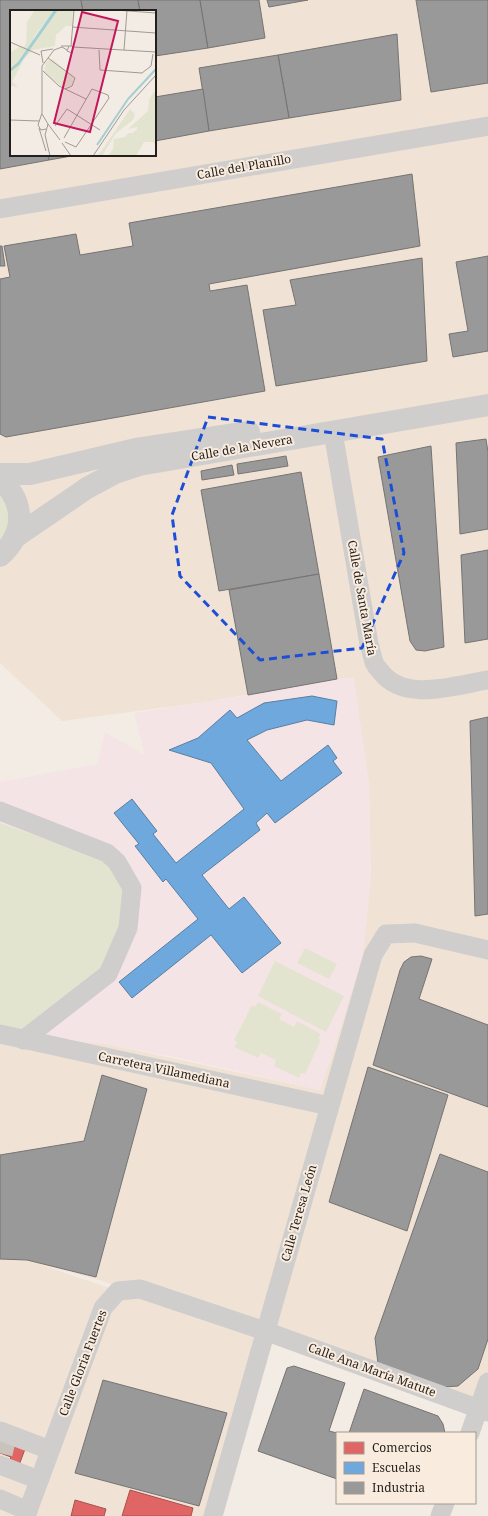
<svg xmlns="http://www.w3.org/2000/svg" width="488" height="1516" font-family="'Noto Serif',serif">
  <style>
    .built { fill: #f0e2d5; fill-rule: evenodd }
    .education { fill: #f5e4e5 }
    .green { fill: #e3e4d0 }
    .shops { fill: #e06666; stroke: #a7514f }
    .schools { fill: #6fa8dc; stroke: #587fa2 }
    .industry { fill: #999; stroke: #767473 }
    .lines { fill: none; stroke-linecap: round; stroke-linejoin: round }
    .minor-tunnel { stroke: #c9c3bc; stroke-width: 19; stroke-dasharray: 19 10; stroke-linecap: butt }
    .minor { stroke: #cfcecc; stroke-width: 19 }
    .major { stroke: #cfcecc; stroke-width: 22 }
    .marked { fill: none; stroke: #1d4ed8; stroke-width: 3; stroke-dasharray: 8 5; stroke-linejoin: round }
    .labels { text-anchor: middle; stroke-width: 4; stroke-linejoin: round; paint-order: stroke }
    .street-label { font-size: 12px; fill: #231f1a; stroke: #f9ecdf }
    .inset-river { fill: none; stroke: #a2cfd2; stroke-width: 2 }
    .inset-road { fill: none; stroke: #a09a94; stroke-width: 1 }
    .view { fill: #c2185b; fill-opacity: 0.15; stroke: #c2185b; stroke-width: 2 }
    .inset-edge { fill: none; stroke: #231f1a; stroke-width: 2 }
  </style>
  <rect width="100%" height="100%" fill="#f3ece5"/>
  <path class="built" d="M 0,0 L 488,0 L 488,1412 L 266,1331 L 213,1516 L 0,1516 L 0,1029 L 40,1038 L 106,1044 L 320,1090 L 371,880 L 369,784 L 353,678 L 337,679 L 205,702 L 62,721 L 0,663 ZM 11,11 L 155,11 L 155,155 L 11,155 ZM 36,1263 L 99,1280 L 129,1290 L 118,1291 Z"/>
  <polygon class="education" points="354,678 369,784 371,880 363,954 332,1056 320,1090 175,1057 106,1044 40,1038 0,1029 0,782 97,764 105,732 145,755 134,713 248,695 337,679"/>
  <g class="green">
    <path d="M 0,491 C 3,495 4,499 5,503 C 10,517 10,528 0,540 Z"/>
    <polygon points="0,823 102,859 111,868 125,889 128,904 103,966 27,1029 0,1029"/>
    <polygon points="305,948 337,964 329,979 297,963"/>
    <polygon points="275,961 344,996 326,1032 258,996"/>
    <polygon points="258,1002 282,1014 279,1019 294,1027 297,1021 321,1034 318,1039 321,1040 305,1074 301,1073 299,1078 274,1066 276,1060 261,1053 258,1058 234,1047 237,1042 234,1040 252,1005 255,1007"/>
  </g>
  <g class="shops">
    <polygon points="0,1440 25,1449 18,1468 8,1464 11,1457 0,1453"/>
    <polygon points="130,1490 193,1508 191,1516 122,1516"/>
    <polygon points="75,1500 106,1509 104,1516 71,1516"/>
  </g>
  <polygon class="schools" points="312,696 337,701 334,725 307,720 267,730 247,740 281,781 328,745 337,758 333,761 342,773 275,823 267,813 256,823 260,830 202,875 229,909 244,897 281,943 242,973 211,935 132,998 119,982 198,919 166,879 163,882 135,846 139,844 114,813 132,799 157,831 153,834 176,863 244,809 211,763 169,750 198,738 230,710 237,718 264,703"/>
  <g class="industry">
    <polygon points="0,0 81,0 83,11 11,11 11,155 48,155 49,160 0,169"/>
    <polygon points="81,0 138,0 140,11 83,11"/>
    <polygon points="138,0 200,0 208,48 155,56 155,11 140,11"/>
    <polygon points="200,0 259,0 265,38 208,48"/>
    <polygon points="267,0 308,0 269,7"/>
    <polygon points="416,0 488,0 488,83 431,92"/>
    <polygon points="397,34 401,100 289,118 278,55"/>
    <polygon points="278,55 289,118 209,131 199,68"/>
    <polygon points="203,89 209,131 155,141 155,97"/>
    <polygon points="48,155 77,155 49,160"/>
    <polygon points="412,174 420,246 209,284 210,291 247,285 265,391 6,437 0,434 0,279 10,277 4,246 76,234 80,255 133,246 129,223"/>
    <polygon points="0,246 2,246 5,266 0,266"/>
    <polygon points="488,256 488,351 453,357 449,334 468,331 456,262"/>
    <polygon points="422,258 427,361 276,386 263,310 296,305 290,280"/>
    <polygon points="486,439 488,452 488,529 460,534 456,443"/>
    <polygon points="431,446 444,647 425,651 416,650 410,641 378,457"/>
    <polygon points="286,456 288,466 238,474 237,464"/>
    <polygon points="232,465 234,475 202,480 201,471"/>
    <polygon points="301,472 319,574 219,591 201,490"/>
    <polygon points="488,550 488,639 465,643 461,555"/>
    <polygon points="319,574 337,679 248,695 229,590"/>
    <polygon points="488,717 488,914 475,916 470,721"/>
    <polygon points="421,956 432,959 419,999 488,1025 488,1107 373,1065 400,970 404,962 411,957"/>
    <polygon points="368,1067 448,1095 407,1231 329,1202"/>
    <polygon points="102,1075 147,1089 96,1277 27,1260 0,1259 0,1155 84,1141"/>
    <polygon points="440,1154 488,1172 488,1339 478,1369 458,1386 444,1387 378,1364 375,1338"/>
    <polygon points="294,1366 345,1383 329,1431 337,1433 337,1479 258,1451 287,1368"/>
    <polygon points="103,1380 227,1413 199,1506 75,1473"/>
    <polygon points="364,1389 438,1416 443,1424 445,1433 349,1433"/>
  </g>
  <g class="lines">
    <polyline class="minor-tunnel" points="3,1454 6,1441"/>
    <g class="minor">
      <polyline points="0,209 488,126"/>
      <path d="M 333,432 L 369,644 C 371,650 372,656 374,662 C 375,666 379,669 381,672 C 405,703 455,685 488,680"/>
      <polyline points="0,811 107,853 117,862 132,888 128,928 112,965 108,974 23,1040"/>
      <polyline points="0,1034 329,1106"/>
      <polyline points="0,1431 50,1450"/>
      <polyline points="470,1433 488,1382"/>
      <polyline points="0,1465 39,1480"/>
      <polyline points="0,1499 28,1511"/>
      <polyline points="26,1516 103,1308 118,1291 140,1289 265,1331 488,1412"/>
      <polyline points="213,1516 373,955 386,934 415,933 488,950"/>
      <polyline points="440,1516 445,1503"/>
    </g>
    <g class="major">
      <polyline points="0,474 30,474 136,449 249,432"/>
      <path d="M 0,479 C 25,502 26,533 0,556"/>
      <polyline points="14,538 87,488 115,473 139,465 488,405"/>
    </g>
  </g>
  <path class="marked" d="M 208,417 L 382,439 L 404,553 L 362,648 L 260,660 L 180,576 L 172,515 Z"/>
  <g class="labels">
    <g class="street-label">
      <text transform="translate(244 167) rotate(-10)" y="4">Calle del Planillo</text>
      <text transform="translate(242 448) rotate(-10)" y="4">Calle de la Nevera</text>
      <text transform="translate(362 598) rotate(80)" y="4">Calle de Santa María</text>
      <text transform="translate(164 1070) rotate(12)" y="4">Carretera Villamediana</text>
      <text transform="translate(299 1213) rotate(-74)" y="4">Calle Teresa León</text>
      <text transform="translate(83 1363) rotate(-69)" y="4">Calle Gloria Fuertes</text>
      <text transform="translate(372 1370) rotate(20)" y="4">Calle Ana María Matute</text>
    </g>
  </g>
  <g transform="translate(10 10)">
    <rect width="146" height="146" fill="#f3ece5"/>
    <path d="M 25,0 L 44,0 L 24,27 L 21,38 L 48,0 L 63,0 L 62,16 L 56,16 L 46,25 L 45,36 L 23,40 L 14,49 L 2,72 L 8,77 L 0,76 L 0,43 L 10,36 L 14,37 L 16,34 L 17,12 ZM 42,49 L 64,67 L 62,75 L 54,78 L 34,63 L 36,52 ZM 144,82 L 146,83 L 146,135 L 143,132 L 134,132 L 126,146 L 98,146 L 103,139 L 104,129 L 115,127 L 118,123 L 123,123 L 127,119 L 127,117 L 118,119 L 138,101 L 139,90 ZM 120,99 L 125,104 L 123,110 L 106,123 L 92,146 L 88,146 Z" fill="#e3e4d0"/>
    <path d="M 44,0 L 48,0 L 9,55 L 0,62 L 0,59 L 8,52 Z" fill="#a2cfd2"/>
    <path class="inset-river" d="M 87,135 L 118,89 L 146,59"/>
    <path class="inset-road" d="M 105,0 L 146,3M 62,17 L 146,23M 0,32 L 30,45M 51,36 L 61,36 L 63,37 L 62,43 L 57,41 L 59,36M 61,36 L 64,0M 63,37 L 146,42M 89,40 L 90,60 L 132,63 L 141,56 L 143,44M 114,40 L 117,0M 38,48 L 65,68 L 62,76 L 55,79M 33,53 L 31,41 L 43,39M 33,61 L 49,76 L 76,89M 32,104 L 38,114 L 35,125 L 40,146M 0,110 L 29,111M 38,114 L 50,130M 45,116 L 57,99 L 90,120M 29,118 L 36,141M 36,119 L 31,120 L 28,115 L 32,103 L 32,56 L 44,40 L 52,37 L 57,40M 54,128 L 82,79 L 98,85 L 99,88 L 66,137 L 55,132M 52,133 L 61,146M 83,146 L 114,100 L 146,65"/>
    <path class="view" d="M 72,2 L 108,11 L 80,122 L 44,113 Z"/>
    <rect width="146" height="146" class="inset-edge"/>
  </g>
  <rect x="336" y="1432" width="140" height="72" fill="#f9ecdf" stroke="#a39a90"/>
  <rect x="344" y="1442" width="20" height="12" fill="#e06666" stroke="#a39a90"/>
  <text x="372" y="1452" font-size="12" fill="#231f1a">Comercios</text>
  <rect x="344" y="1462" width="20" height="12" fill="#6fa8dc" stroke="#a39a90"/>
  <text x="372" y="1472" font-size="12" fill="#231f1a">Escuelas</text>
  <rect x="344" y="1482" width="20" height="12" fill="#999999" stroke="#a39a90"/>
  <text x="372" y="1492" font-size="12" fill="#231f1a">Industria</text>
</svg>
